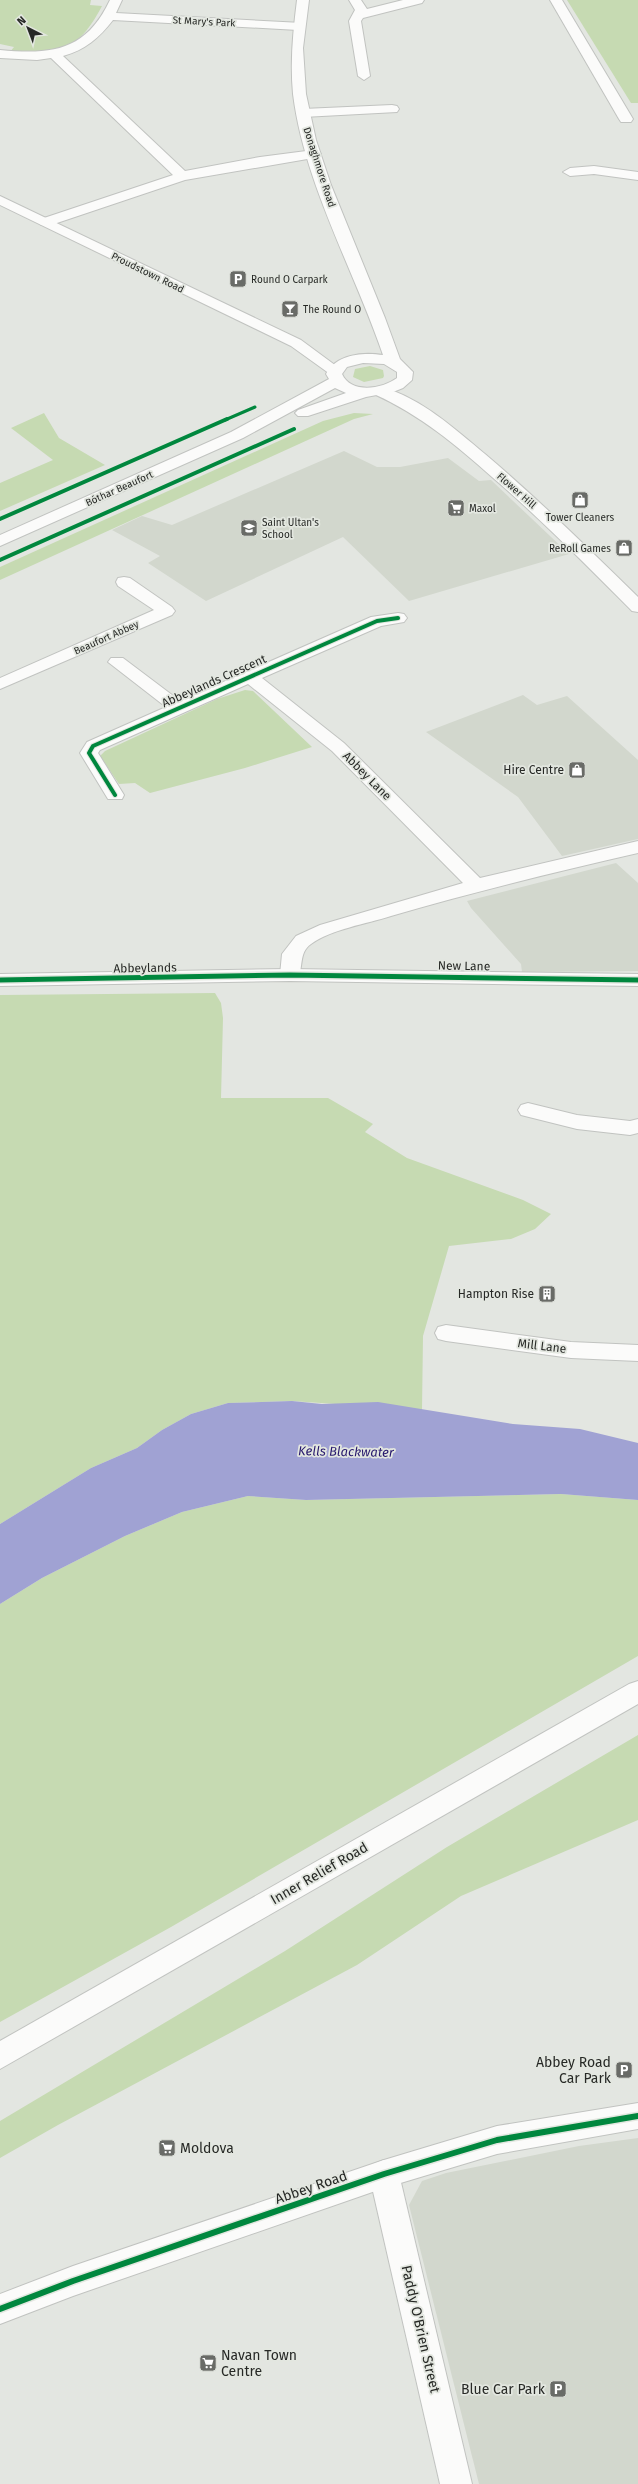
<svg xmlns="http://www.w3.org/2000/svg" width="638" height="2484" font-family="'Fira Sans',sans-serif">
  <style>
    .built { fill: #d2d7cd }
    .green { fill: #c6dab2 }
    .water { fill: #a0a2d3 }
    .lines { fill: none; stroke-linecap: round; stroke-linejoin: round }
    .street-casing { stroke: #c1c3c0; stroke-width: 2 }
    .secondary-casing { stroke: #c1c3c0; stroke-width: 2 }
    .primary-casing { stroke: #c1c3c0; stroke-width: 2 }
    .street { fill: #fbfbfa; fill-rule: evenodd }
    .secondary { fill: #fbfbfa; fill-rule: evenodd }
    .primary { fill: #fbfbfa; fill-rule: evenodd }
    .cycleway-far3-casing { stroke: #e3e7e0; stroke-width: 4.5 }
    .cycleway-far2-casing { stroke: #e3e7e0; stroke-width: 6 }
    .cycleway-far1-casing { stroke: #e3e7e0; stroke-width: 8 }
    .cycleway-casing { stroke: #e3e7e0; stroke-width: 9 }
    .cycleway-far3 { stroke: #00873e; stroke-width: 3 }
    .cycleway-far2 { stroke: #00873e; stroke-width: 4 }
    .cycleway-far1 { stroke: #00873e; stroke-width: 5 }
    .cycleway { stroke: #00873e; stroke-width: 6 }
    .labels { text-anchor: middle; stroke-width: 3.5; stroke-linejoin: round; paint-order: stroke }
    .far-street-label { font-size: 10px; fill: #272926; stroke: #e3e7e0 }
    .far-poi-label { font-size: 10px; fill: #272926; stroke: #e3e7e0; text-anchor: start }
    .street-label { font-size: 12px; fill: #272926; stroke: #e3e7e0 }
    .poi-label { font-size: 12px; fill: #272926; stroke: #e3e7e0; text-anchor: end }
    .water-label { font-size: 13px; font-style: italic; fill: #27186d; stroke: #e3e7e0 }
    .near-street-label { font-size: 14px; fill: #272926; stroke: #e3e7e0 }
    .near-poi-label { font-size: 14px; fill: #272926; stroke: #e3e7e0; text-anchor: end }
  </style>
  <rect width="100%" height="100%" fill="#e3e6e1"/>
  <g class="built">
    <polygon points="344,451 377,467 400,467 448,458 479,481 491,480 569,554 409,601 343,537 206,601 148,563 160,556 112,530 142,516 172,525"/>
    <polygon points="523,695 537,705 567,696 638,760 638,839 562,856 518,797 426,732"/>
    <polygon points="616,863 638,883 638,971 522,972 521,964 471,908 467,901"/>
    <polygon points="638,2138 638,2484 479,2484 409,2205 422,2181 446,2173 579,2146"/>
  </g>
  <g class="green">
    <path d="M 0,0 L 91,0 L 90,5 L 102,6 C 76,55 60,51 9,53 L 14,47 L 0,44 Z"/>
    <polygon points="567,0 638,0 638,103 631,103"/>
    <polygon points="370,366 383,370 384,376 383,378 364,382 353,377 355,369"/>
    <polygon points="44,413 59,438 105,465 0,511 0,483 53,460 11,428"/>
    <polygon points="354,413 373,414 354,419 0,580 0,567 323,421"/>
    <polygon points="245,690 253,691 312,747 245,768 150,793 135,783 119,784 100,756 105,751 217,699"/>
    <polygon points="215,993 221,1003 223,1018 221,1098 328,1098 373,1124 365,1132 407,1158 523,1200 551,1214 535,1229 511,1239 449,1246 423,1336 422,1410 292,1401 228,1403 191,1414 162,1430 137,1448 91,1468 0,1524 0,995"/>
    <polygon points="561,1494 638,1500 638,1656 171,1927 0,2022 0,1604 42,1578 125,1536 182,1512 248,1496 306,1500"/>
    <polygon points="638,1735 638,1820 461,1896 357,1965 58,2125 0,2158 0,2121 285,1951 447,1847"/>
  </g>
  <polygon class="water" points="292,1401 322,1404 378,1402 513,1424 580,1429 638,1443 638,1500 561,1494 306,1500 248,1496 182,1512 125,1536 42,1578 0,1604 0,1524 91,1468 137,1448 162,1430 191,1414 228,1403"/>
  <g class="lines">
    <defs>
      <g id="street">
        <path d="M 110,0 L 122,0 L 116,13 L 302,23 L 304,26 L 302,29 L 298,30 L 113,20 C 99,38 85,50 63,56 L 185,171 L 260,157 L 314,150 L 319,151 L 321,154 L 319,157 L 185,180 L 51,225 L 41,225 L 39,222 L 41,219 L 173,175 L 51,58 L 37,60 L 0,58 L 0,50 C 52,55 86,51 110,0 Z"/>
        <polygon points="349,0 361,0 367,9 403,0 424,0 422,3 363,18 361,21 370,76 364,80 358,76 349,21 355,10"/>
        <polygon points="550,0 562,0 633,119 631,122 621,122 619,119"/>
        <polygon points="392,105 397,106 399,109 397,112 303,117 296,113 303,109"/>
        <polygon points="594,166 638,172 638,180 594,174 570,176 563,172 570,168"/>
        <polygon points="124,577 130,578 172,607 175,611 172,615 0,689 0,678 154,610 118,586 116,582 118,578"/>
        <path d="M 398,613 L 404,614 L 407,618 L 404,622 L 381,626 L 262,678 L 344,743 L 480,878 L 638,841 L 638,853 C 555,872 473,892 391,916 C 366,924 332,929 311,944 C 298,953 304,968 297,980 L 290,981 L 283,980 L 280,975 L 282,954 L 296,936 L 320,925 L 463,883 L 332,751 L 248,684 L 100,750 L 98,753 L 124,795 L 122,799 L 108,799 L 80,753 L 87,742 L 166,707 L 108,662 L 111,658 L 123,658 L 180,701 L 371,617 Z"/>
        <polygon points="528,1103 577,1115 630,1121 638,1119 638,1133 630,1135 577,1129 521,1115 518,1110 521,1105"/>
        <polygon points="446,1325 571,1342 638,1345 638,1361 571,1358 446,1341 438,1339 435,1333 438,1327"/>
        <polygon points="384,2160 394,2164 399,2174 472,2484 440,2484 369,2174 374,2164"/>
      </g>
      <g id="secondary">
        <polygon points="0,196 301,340 343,371 340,374 330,374 291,346 0,205"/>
        <path d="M 381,387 C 420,397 455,429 485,454 C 538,499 588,548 638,597 L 638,612 L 632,611 C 586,565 541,519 492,477 C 456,445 420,415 376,395 L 373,392 Z"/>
        <polygon points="290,969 638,974 638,986 290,981 0,986 0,974"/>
        <polygon points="638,1681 638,1704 0,2069 0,2041 629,1684"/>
        <polygon points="638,2103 638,2129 497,2154 384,2188 73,2296 0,2324 0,2294 73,2266 384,2160 497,2126"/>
      </g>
      <path id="primary" d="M 297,0 L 309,0 L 303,48 L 306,94 L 316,140 L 331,185 L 385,318 L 400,359 L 413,372 L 412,380 L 403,388 L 393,392 L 366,397 L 308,416 L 298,416 L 295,413 L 298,410 L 346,393 L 335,388 L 243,438 L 0,546 L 0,535 L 231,432 L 318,385 L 329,379 L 326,374 C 336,354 363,352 383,355 C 354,270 304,183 293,94 C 290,62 293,32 297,0 ZM 363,363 L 384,364 L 397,372 L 397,378 C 382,389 351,394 342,374 L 347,367 Z"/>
    </defs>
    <use href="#street" class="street-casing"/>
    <use href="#secondary" class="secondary-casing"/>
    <use href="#primary" class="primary-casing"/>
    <use href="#street" class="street"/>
    <use href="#secondary" class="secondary"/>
    <use href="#primary" class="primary"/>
    <defs>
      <polyline id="cycleway-far3" points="225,420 255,407"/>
      <g id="cycleway-far2">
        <polyline points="0,519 227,419"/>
        <polyline points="0,560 294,429"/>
        <polyline points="115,795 89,753 93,746 377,621 398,618"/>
      </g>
      <polyline id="cycleway-far1" points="0,980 290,975 638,980"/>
      <polyline id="cycleway" points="0,2309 73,2281 384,2174 497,2140 638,2116"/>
    </defs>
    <use href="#cycleway-far3" class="cycleway-far3-casing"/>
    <use href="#cycleway-far2" class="cycleway-far2-casing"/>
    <use href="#cycleway-far1" class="cycleway-far1-casing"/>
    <use href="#cycleway" class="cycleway-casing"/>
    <use href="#cycleway-far3" class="cycleway-far3"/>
    <use href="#cycleway-far2" class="cycleway-far2"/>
    <use href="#cycleway-far1" class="cycleway-far1"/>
    <use href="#cycleway" class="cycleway"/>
  </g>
  <defs>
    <symbol id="parking-square" viewBox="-11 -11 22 22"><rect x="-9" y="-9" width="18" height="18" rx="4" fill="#696b67" stroke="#e3e7e0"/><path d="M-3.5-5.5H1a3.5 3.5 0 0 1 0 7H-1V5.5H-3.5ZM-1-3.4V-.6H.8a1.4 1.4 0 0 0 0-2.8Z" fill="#fff"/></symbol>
    <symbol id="bar-square" viewBox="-11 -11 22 22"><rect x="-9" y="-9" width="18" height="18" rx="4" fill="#696b67" stroke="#e3e7e0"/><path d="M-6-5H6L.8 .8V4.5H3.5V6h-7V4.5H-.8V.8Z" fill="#fff"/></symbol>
    <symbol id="shop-square" viewBox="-11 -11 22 22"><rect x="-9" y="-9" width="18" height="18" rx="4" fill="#696b67" stroke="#e3e7e0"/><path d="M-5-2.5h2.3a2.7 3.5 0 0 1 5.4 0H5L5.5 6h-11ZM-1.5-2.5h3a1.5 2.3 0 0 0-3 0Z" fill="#fff"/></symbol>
    <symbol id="supermarket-square" viewBox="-11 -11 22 22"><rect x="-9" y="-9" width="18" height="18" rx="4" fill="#696b67" stroke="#e3e7e0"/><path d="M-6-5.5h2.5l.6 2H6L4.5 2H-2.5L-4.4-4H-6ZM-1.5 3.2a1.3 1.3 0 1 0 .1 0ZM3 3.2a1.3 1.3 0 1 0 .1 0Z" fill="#fff"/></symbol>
    <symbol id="school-square" viewBox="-11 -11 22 22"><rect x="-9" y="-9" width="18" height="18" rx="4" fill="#696b67" stroke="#e3e7e0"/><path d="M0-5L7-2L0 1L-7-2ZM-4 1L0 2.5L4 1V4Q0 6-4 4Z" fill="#fff"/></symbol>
    <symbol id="building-square" viewBox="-11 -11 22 22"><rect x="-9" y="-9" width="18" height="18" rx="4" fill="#696b67" stroke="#e3e7e0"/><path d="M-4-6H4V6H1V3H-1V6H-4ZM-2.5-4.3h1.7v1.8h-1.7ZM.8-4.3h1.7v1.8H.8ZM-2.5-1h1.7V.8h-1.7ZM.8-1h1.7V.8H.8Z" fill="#fff"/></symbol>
  </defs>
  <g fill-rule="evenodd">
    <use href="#parking-square" x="228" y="269" width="20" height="20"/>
    <use href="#bar-square" x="280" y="299" width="20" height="20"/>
    <use href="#shop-square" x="570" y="490" width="20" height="20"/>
    <use href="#supermarket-square" x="446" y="498" width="20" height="20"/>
    <use href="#school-square" x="239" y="518" width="20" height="20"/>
    <use href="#shop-square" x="614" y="538" width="20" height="20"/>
    <use href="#shop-square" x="567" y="760" width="20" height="20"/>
    <use href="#building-square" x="537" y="1284" width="20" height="20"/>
    <use href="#parking-square" x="614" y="2060" width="20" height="20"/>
    <use href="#supermarket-square" x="157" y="2138" width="20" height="20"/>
    <use href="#supermarket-square" x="198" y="2353" width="20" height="20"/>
    <use href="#parking-square" x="548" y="2379" width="20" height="20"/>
  </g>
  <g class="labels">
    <g class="far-street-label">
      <text transform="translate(204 21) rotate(3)" y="4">St Mary's Park</text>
      <text transform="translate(320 167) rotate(72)" y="4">Donaghmore Road</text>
      <text transform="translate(148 272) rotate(26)" y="4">Proudstown Road</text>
      <text transform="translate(119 488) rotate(-24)" y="4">Bóthar Beaufort</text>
      <text transform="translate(517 490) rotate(41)" y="4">Flower Hill</text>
      <text transform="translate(106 637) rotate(-24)" y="4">Beaufort Abbey</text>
    </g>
    <g class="far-poi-label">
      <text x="251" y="283">Round O Carpark</text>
      <text x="303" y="313">The Round O</text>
      <text x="469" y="512">Maxol</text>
      <text x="580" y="521" text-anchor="middle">Tower Cleaners</text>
      <text x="262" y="526">Saint Ultan's<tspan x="262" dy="12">School</tspan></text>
      <text x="611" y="552" text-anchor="end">ReRoll Games</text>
    </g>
    <g class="street-label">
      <text transform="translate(214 681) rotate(-24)" y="4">Abbeylands Crescent</text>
      <text transform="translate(367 776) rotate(45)" y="4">Abbey Lane</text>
      <text transform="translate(464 966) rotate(1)" y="4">New Lane</text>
      <text transform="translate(145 968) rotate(-1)" y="4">Abbeylands</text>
      <text transform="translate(542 1346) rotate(7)" y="4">Mill Lane</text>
    </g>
    <g class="poi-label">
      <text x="564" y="774">Hire Centre</text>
      <text x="534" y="1298">Hampton Rise</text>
    </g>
    <g class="water-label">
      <text transform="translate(346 1451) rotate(1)" y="5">Kells Blackwater</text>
    </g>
    <g class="near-street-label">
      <text transform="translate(319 1873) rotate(-30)" y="5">Inner Relief Road</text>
      <text transform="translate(311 2187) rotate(-19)" y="5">Abbey Road</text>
      <text transform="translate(421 2329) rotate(77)" y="5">Paddy O'Brien Street</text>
    </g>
    <g class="near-poi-label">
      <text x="611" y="2067">Abbey Road<tspan x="611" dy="16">Car Park</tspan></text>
      <text x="180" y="2153" text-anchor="start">Moldova</text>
      <text x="221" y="2360" text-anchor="start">Navan Town<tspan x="221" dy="16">Centre</tspan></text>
      <text x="545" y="2394">Blue Car Park</text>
    </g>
  </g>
  <g transform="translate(28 28) rotate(318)" stroke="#e3e7e0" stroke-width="3" paint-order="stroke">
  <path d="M0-3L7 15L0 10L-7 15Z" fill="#272926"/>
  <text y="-6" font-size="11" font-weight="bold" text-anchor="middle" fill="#272926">N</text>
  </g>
</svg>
